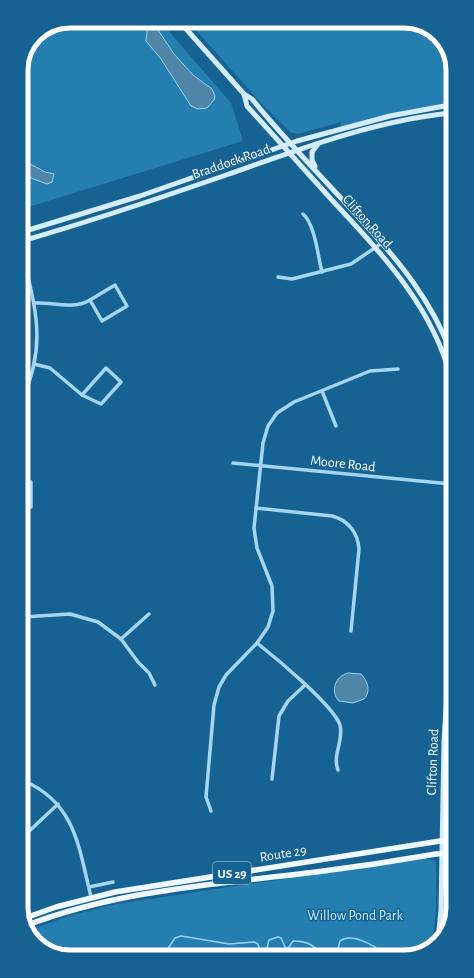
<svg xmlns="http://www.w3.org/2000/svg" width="474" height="978" font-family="'Alegreya Sans',sans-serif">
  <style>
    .green { fill: #257eb0 }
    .water { fill: #4f85a6; stroke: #98d3f3 }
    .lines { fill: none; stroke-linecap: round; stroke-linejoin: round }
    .stream { stroke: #98d3f3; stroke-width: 1.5 }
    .street { stroke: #a5d5f1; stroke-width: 3.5 }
    .secondary { stroke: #d4ecfb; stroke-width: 5 }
    .primary { stroke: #eff8ff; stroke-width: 5.5 }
    .labels { text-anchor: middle; stroke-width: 3; stroke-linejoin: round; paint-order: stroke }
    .shield { fill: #166393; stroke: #b9d0df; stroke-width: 1 }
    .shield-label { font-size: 13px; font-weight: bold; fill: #fff }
    .street-label { font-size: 14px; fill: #fff; stroke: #166393 }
    .park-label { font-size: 14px; fill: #ccebfc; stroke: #166393 }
    .rim { fill: none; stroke: #fff; stroke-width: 5 }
  </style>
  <rect width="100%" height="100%" fill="#166393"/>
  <g class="green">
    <polygon points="70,21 160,21 231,103 243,141 22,209 21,67 35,35"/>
    <polygon points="188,21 408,21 434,31 449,51 450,105 341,129 341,122 298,134 290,132 261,103"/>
    <polygon points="424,858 435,861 436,864 436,909 432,946 423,953 66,957 40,947 28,931 72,915 116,904"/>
  </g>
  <g class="water">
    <polygon points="152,21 174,54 193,75 212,89 215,96 214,100 207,108 198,109 191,106 161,59 146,41 148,23"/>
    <polygon points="21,159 45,172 54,174 52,182 47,184 31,178 27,171 22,169"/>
    <path d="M 348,673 L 361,674 C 368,681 371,692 364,699 L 353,703 L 339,701 C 330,692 335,676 348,673 Z"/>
  </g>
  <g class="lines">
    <g class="stream">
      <path d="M 331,954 L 338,949 L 340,941 C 352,932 375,946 385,954"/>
      <path d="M 159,956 L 167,950 L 175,938 L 181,936 L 229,944 L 254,942 L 258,944 L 260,951 L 267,948 L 269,940 L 278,937 L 281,938 L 286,949 L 289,947 L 293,941 C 307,940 313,946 323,954"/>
    </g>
    <g class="street">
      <path d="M 303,214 C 315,224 318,257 322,272"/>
      <path d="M 22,254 C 36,307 47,347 22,399"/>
      <polyline points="278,277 292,279 351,264 382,243"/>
      <polygon points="115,285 127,306 102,321 90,300"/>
      <path d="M 35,303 C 54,302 73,310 90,300"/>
      <polyline points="34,364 50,368 82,395"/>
      <polygon points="106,368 121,382 101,404 82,395"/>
      <polyline points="322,391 336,426"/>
      <polyline points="233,463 451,484"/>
      <polyline points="23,482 31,482 31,507 23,506"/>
      <path d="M 256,508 L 332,516 C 348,520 358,533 359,549 L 351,631"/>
      <polyline points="23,617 70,614 98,622 121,639 138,662 149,673 155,685"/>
      <polyline points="121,639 149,614"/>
      <path d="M 257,643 C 276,658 333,705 340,725 C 344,741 332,755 338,770"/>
      <polyline points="272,779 279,716 288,701 305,685"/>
      <path d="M 24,781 C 76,803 79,849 91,897"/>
      <polyline points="211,811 206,797 214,705 219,687 226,675 257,643 268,627 273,611 272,586 257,548 254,528 263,443 268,426 277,413 294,402 370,371 398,369"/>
      <polyline points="24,836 58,804"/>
      <polyline points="89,887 113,882"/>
    </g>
    <g class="secondary">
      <path d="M 179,21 L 244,94 L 252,99 C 286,141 325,180 362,221 C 399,261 432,301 451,353"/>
      <path d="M 244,94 L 247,106 C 275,137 303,168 331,199 C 380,252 433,306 451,379"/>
      <polyline points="315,166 312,160 312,152 318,144"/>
      <polyline points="22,232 140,196 297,141 390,116 450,105"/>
      <path d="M 22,241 C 92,221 160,198 229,174 C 300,149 374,121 450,113"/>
      <polyline points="449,923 452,747"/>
      <polyline points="438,941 441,910 444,741 452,613"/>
    </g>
    <g class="primary">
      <polyline points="25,918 56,907 115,892 453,839"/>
      <path d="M 25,926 C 118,890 218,884 316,872 C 356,867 396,861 436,854 L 453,853"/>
    </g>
  </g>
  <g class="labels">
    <rect class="shield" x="213" y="862" width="38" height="22" rx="3"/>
    <g class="shield-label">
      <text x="232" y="878">US 29</text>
    </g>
    <g class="street-label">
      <text transform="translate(231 161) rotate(-19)" y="5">Braddock Road</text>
      <text transform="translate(368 221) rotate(48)" y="5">Clifton Road</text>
      <text transform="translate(343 463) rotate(6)" y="5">Moore Road</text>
      <text transform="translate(432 762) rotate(-88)" y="5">Clifton Road</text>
      <text transform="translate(283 853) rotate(-9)" y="5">Route 29</text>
    </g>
    <g class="park-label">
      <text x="355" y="920">Willow Pond Park</text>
    </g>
  </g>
  <path d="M0 0H474V978H0ZM70 28H404A42 42 0 0 1 446 70V908A42 42 0 0 1 404 950H70A42 42 0 0 1 28 908V70A42 42 0 0 1 70 28Z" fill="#166393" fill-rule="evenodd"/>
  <path class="rim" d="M70 28H404A42 42 0 0 1 446 70V908A42 42 0 0 1 404 950H70A42 42 0 0 1 28 908V70A42 42 0 0 1 70 28Z"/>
</svg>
